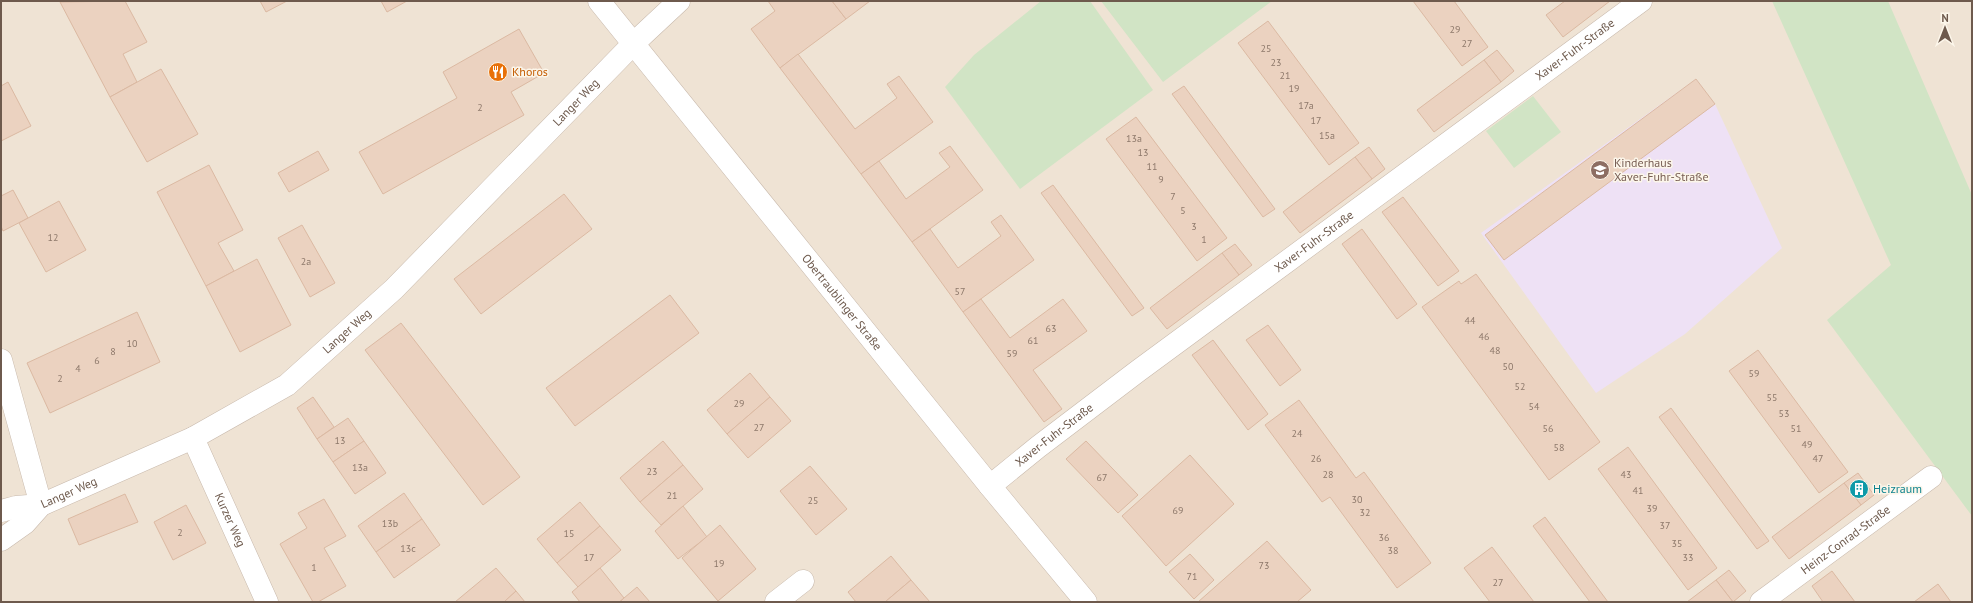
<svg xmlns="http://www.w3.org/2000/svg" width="1973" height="603" font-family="'PT Sans',sans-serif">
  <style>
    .residential { fill: #efe3d4 }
    .education { fill: #eee1f5 }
    .green { fill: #d1e4c5 }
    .building { fill: #ebd2c0; stroke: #dbb9a2 }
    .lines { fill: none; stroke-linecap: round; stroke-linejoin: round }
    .minor-casing { stroke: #c8b9ac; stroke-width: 23 }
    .tertiary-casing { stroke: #c8b9ac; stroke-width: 23 }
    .minor { stroke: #fff; stroke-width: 22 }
    .tertiary { stroke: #fff; stroke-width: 22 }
    .labels { text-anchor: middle; stroke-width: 3; stroke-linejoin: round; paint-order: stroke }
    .number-label { font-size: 10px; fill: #8d786a }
    .street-label { font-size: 12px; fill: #6e5a4d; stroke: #fcf6ea }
    .food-label { font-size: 12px; fill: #c56008; stroke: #fcf6ea; text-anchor: start }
    .education-label { font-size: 12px; fill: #785e54; stroke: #fcf6ea; text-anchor: start }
    .culture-label { font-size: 12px; fill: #0d838f; stroke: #fcf6ea; text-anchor: start }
  </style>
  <rect width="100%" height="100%" fill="#f9f1e4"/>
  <rect class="residential" x="1" y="1" width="1971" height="601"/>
  <polygon class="education" points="1696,79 1715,104 1782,248 1685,334 1596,393 1481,233"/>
  <g class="green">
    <polygon points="1041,1 1090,1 1153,90 1020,189 945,87 974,55"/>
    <polygon points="1101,1 1272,1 1163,82"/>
    <polygon points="1772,1 1888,1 1972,195 1972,516 1827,320 1891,265"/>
    <polygon points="1533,96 1561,132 1514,168 1486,131"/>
  </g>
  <g class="building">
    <polygon points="125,1 147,42 123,54 137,82 110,97 60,2"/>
    <polygon points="260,1 287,1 266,12"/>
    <polygon points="381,1 407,1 387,12"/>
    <polygon points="768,1 832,1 846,19 780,68 751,29 775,11"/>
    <polygon points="832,1 870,1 846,19"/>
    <polygon points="1413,1 1454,1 1488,47 1462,66"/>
    <polygon points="1565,1 1610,1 1563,37 1546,15"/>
    <polygon points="1268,21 1359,143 1329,165 1238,43"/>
    <polygon points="519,29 544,73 511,92 524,115 383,194 359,152 457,98 443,72"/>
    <polygon points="1497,50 1514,71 1501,82 1484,60"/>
    <polygon points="798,54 855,129 897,98 887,84 899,76 933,122 861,174 780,68"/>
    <polygon points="1484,60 1501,82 1434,132 1417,110"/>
    <polygon points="161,69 198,134 147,162 110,97"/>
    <polygon points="1696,79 1715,104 1504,260 1485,235"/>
    <polygon points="8,82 31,126 1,141 1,86"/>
    <polygon points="1184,86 1275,209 1263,217 1172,94"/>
    <polygon points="1136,117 1227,238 1197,261 1106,139"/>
    <polygon points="950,146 983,190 912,242 861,174 879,161 906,199 950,167 939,153"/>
    <polygon points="1369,147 1385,169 1372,179 1355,157"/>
    <polygon points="318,151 329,170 289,192 278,173"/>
    <polygon points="1355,157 1372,179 1300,233 1283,212"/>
    <polygon points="209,165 243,230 218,243 234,271 206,286 157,192"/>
    <polygon points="1053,185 1144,308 1132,316 1041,193"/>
    <polygon points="13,190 28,218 3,231 1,226 1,196"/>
    <polygon points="564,194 592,229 481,314 454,279"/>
    <polygon points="1403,197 1459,271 1438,286 1382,212"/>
    <polygon points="59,201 86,250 46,272 19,223"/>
    <polygon points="1001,215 1034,260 963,312 912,242 930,229 958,268 1001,236 991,222"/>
    <polygon points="302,225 335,283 310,297 278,238"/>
    <polygon points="1362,229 1417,304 1397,319 1342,244"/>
    <polygon points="1235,244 1252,265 1239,275 1222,253"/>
    <polygon points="1222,253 1239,275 1167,329 1150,308"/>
    <polygon points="257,259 291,325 240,352 206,286"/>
    <polygon points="1476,274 1600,442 1549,480 1422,307 1459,281 1461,284"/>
    <polygon points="670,295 699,333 575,426 546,388"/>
    <polygon points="981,299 1010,338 1063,299 1087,331 1033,370 1062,409 1044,422 963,312"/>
    <polygon points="137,312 160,362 50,413 27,363"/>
    <polygon points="401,323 520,477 483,505 365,350"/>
    <polygon points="1268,325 1301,370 1280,386 1246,340"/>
    <polygon points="1213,340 1268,414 1248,430 1192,355"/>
    <polygon points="1758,350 1848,472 1819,493 1729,371"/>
    <polygon points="750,373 770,397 727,434 707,410"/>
    <polygon points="313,397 334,427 317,439 297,408"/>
    <polygon points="770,397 791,421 748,458 727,434"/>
    <polygon points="1299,400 1356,478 1364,472 1431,563 1397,588 1330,497 1322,502 1265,425"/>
    <polygon points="1671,408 1769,541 1757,549 1659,417"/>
    <polygon points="348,418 364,441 333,462 317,439"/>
    <polygon points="364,441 386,473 355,494 333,462"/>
    <polygon points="663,441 683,465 640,502 620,478"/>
    <polygon points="1086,441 1138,495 1118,513 1066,459"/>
    <polygon points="1628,447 1717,568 1688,590 1598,469"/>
    <polygon points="1190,455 1234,504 1166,566 1122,516"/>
    <polygon points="683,465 703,489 661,525 640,502"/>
    <polygon points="810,466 847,509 816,535 780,491"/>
    <polygon points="1858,473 1874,495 1861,505 1844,483"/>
    <polygon points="1844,483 1861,505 1789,559 1772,537"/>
    <polygon points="404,493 422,519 376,552 358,526"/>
    <polygon points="125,494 138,522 79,545 68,519"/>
    <polygon points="324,499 346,536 324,548 346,586 318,602 313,602 280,544 307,528 298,513"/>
    <polygon points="580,502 600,526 557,563 537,539"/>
    <polygon points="186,505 206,543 173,560 154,522"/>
    <polygon points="683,506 707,537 678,559 655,531"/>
    <polygon points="1545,517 1608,602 1590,602 1533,526"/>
    <polygon points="422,519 440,545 394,578 376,552"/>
    <polygon points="720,525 756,569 718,601 682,558"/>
    <polygon points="600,526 621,550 578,587 557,563"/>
    <polygon points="1267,541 1311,590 1297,602 1198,602"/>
    <polygon points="1492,547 1534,602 1490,602 1464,568"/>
    <polygon points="1190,554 1214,580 1194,599 1169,572"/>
    <polygon points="891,556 911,580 885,602 856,602 848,592"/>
    <polygon points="496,568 516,591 504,602 455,602"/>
    <polygon points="600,568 624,598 619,602 580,602 572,592"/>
    <polygon points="1729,570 1746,591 1733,602 1716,580"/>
    <polygon points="1832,571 1855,602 1823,602 1812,586"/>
    <polygon points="911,580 930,602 885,602"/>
    <polygon points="1716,580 1733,602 1687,602"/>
    <polygon points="1938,584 1951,602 1914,602"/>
    <polygon points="637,587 650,602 620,602 624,598"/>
    <polygon points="516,591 525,602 504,602"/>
  </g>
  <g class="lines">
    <defs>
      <g id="minor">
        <polyline points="1,360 41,505"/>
        <path id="s1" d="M 193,438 L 267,602"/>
        <path id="s2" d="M 990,486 L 1038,447 L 1138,371 L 1641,1"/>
        <polyline points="1,511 16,507 41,505"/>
        <path id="s3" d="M 1,540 L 25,523 L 41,505 L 193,438 L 287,385 L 394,289 L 634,43 L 679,1"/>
        <polyline points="776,602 803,581"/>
        <path id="s4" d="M 1761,602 L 1931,477"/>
      </g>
      <g id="tertiary">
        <path id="s5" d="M 599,1 L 990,486 L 1086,602"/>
      </g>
    </defs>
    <use href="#minor" class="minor-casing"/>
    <use href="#tertiary" class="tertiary-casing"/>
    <use href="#minor" class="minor"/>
    <use href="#tertiary" class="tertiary"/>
  </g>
  <defs>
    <symbol id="restaurant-disc" viewBox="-11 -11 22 22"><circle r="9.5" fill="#e8710a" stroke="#fcf6ea"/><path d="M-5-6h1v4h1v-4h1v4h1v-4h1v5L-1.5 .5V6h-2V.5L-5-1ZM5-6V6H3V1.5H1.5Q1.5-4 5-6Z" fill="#fff"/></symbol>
    <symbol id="school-disc" viewBox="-11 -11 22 22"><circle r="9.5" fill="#8d6e63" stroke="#fcf6ea"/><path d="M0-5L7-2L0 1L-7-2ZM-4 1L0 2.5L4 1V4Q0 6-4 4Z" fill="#fff"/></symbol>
    <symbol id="building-disc" viewBox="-11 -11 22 22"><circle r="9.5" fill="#0f9aa8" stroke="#fcf6ea"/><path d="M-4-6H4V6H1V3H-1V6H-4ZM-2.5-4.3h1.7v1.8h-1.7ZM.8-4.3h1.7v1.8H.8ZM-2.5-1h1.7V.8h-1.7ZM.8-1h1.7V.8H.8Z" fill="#fff"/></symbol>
  </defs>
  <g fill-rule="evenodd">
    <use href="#restaurant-disc" x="487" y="61" width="22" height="22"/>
    <use href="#school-disc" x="1589" y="159" width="22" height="22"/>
    <use href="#building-disc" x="1848" y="478" width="22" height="22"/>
  </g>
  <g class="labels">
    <g class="number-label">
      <text x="1455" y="33">29</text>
      <text x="1467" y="47">27</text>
      <text x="1266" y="52">25</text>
      <text x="1276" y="66">23</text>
      <text x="1285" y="79">21</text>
      <text x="1294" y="92">19</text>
      <text x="1306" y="109">17a</text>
      <text x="480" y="111">2</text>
      <text x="1316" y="124">17</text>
      <text x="1327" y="139">15a</text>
      <text x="1134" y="142">13a</text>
      <text x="1143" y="156">13</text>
      <text x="1152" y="170">11</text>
      <text x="1161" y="183">9</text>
      <text x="1173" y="200">7</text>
      <text x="1183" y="214">5</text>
      <text x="1194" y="230">3</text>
      <text x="53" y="241">12</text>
      <text x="1204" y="243">1</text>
      <text x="306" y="265">2a</text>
      <text x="960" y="295">57</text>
      <text x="1470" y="324">44</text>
      <text x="1051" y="332">63</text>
      <text x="1484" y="340">46</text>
      <text x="1033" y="344">61</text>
      <text x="132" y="347">10</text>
      <text x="1495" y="354">48</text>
      <text x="113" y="355">8</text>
      <text x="1012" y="357">59</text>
      <text x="97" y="364">6</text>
      <text x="1508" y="370">50</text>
      <text x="78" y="372">4</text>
      <text x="1754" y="377">59</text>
      <text x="60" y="382">2</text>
      <text x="1520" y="390">52</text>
      <text x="1772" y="401">55</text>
      <text x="739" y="407">29</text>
      <text x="1534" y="410">54</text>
      <text x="1784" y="417">53</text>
      <text x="759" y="431">27</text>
      <text x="1548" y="432">56</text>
      <text x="1796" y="432">51</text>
      <text x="1297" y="437">24</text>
      <text x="340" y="444">13</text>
      <text x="1807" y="448">49</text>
      <text x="1559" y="451">58</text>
      <text x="1316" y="462">26</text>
      <text x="1818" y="462">47</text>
      <text x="360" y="471">13a</text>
      <text x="652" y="475">23</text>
      <text x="1328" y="478">28</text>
      <text x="1626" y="478">43</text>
      <text x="1102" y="481">67</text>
      <text x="1638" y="494">41</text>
      <text x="672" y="499">21</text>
      <text x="1357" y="503">30</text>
      <text x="813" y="504">25</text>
      <text x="1652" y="512">39</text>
      <text x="1178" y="514">69</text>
      <text x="1365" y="516">32</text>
      <text x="390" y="527">13b</text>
      <text x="1665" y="529">37</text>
      <text x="180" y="536">2</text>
      <text x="569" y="537">15</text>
      <text x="1384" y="541">36</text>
      <text x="1677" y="547">35</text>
      <text x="408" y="552">13c</text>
      <text x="1393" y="554">38</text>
      <text x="589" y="561">17</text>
      <text x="1688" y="561">33</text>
      <text x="719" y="567">19</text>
      <text x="1264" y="569">73</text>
      <text x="314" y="571">1</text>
      <text x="1192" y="580">71</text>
      <text x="1498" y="586">27</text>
    </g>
    <g class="street-label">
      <text dy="4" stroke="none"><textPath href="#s2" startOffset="730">Xaver-Fuhr-Straße</textPath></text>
      <text dy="4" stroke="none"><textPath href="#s3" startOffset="732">Langer Weg</textPath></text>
      <text dy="4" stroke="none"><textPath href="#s2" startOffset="406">Xaver-Fuhr-Straße</textPath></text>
      <text dy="4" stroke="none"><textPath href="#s5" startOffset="387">Obertraublinger Straße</textPath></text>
      <text dy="4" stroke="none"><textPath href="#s3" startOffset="408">Langer Weg</textPath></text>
      <text dy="4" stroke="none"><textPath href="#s2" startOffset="82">Xaver-Fuhr-Straße</textPath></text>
      <text dy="4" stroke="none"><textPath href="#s3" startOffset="84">Langer Weg</textPath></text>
      <text dy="4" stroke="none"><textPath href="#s1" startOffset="90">Kurzer Weg</textPath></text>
      <text dy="4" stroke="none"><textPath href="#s4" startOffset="105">Heinz-Conrad-Straße</textPath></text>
    </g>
    <g class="food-label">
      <text x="512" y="76">Khoros</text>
    </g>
    <g class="education-label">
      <text x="1614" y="167">Kinderhaus<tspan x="1614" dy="14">Xaver-Fuhr-Straße</tspan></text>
    </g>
    <g class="culture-label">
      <text x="1873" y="493">Heizraum</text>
    </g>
  </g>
  <rect width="1973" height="603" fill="none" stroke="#6e5a4d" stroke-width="4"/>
  <g transform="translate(1945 28)" stroke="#fcf6ea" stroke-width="3" paint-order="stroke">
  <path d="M0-3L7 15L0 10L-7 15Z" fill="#6e5a4d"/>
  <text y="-6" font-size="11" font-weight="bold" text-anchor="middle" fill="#6e5a4d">N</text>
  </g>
</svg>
